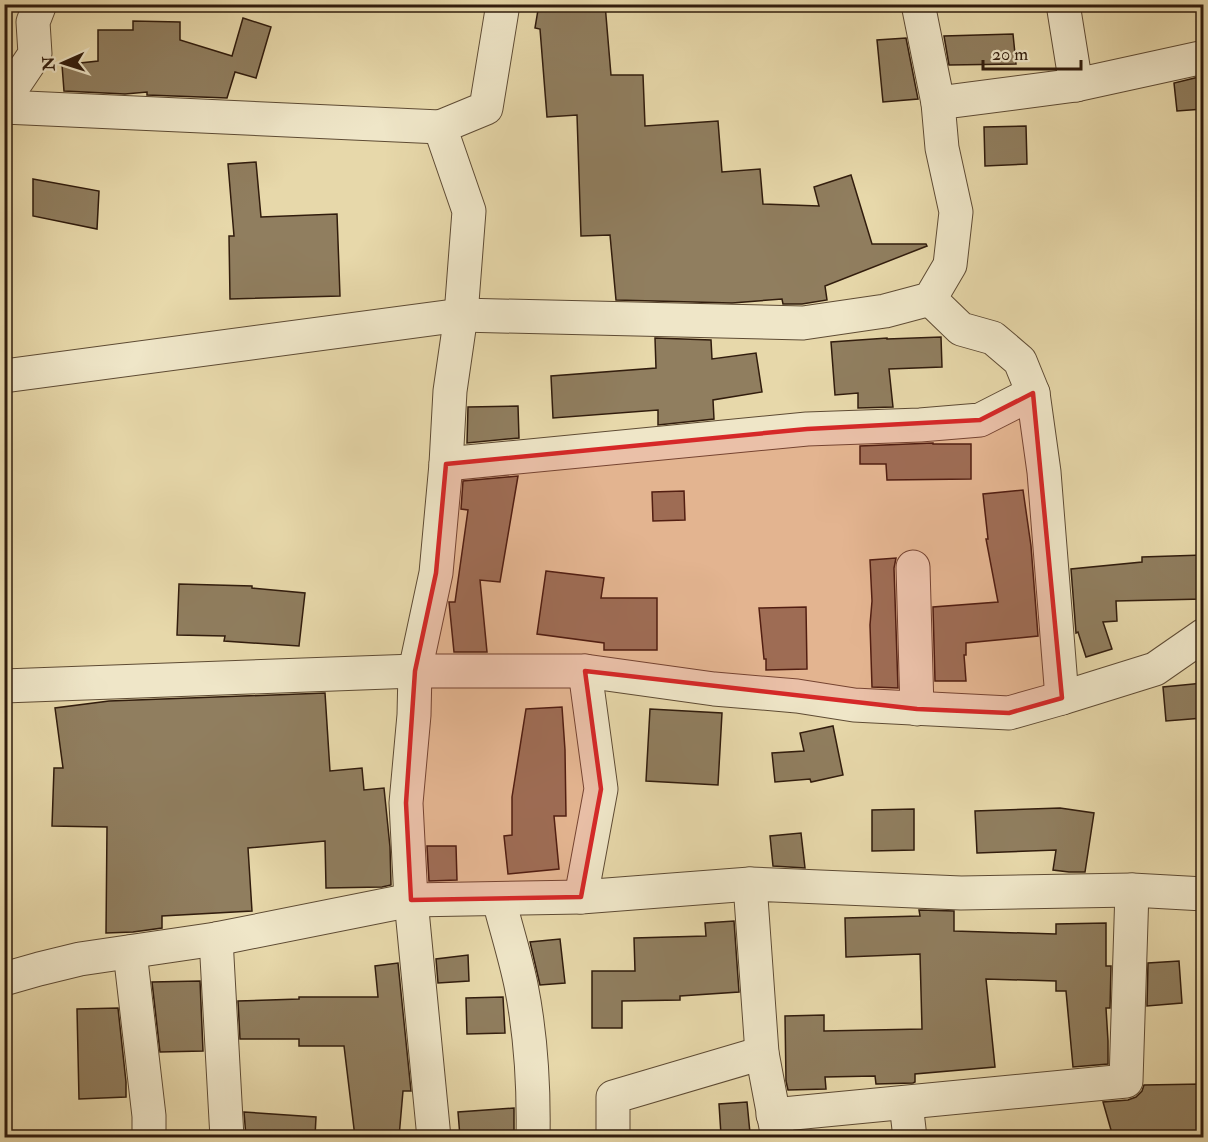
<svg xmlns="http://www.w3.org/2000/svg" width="1208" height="1142" font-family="'IM FELL Double Pica',serif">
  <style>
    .building { fill: #907e5f; stroke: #311c0d; stroke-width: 1.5 }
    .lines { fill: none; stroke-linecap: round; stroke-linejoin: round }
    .street-casing { stroke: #5e4b34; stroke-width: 35 }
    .street { stroke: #efe6c8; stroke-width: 33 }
    .marked { fill: #d62828; fill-opacity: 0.2; stroke: #d62828; stroke-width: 4.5; stroke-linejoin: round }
  </style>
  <rect width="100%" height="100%" fill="#e7d8aa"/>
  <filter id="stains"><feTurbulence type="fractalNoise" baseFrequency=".00333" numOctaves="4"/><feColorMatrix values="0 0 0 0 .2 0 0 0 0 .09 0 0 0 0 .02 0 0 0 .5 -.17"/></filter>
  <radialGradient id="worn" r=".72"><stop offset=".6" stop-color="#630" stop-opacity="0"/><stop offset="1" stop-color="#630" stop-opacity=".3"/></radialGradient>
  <g class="building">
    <polygon points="539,4 605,4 611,75 643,75 645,126 718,121 722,172 760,169 763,204 819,206 814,187 851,175 872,244 926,244 927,246 825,286 827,300 802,304 783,304 782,299 732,303 616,300 610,235 581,236 577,115 547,117 540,29 535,28"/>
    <polygon points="243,18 271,27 256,78 235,72 227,98 147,95 147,92 125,94 64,91 62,65 98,61 98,30 133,30 133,21 180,22 180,40 232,56"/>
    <polygon points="1013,34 1016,64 949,65 944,36"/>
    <polygon points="906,38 918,99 883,102 877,40"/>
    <polygon points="1203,76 1203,109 1177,111 1174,83"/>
    <polygon points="1026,126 1027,164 985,166 984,127"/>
    <polygon points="256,162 261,217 337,214 340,296 230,299 229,236 234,236 228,164"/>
    <polygon points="33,179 99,191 97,229 33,216"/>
    <polygon points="941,337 942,367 889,369 893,407 858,408 858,393 835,395 831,342 887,338 887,339"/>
    <polygon points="655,338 711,340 712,359 756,353 762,392 713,400 714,419 658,425 658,410 553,418 551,376 656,368"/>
    <polygon points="518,406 519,438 467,443 468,407"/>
    <polygon points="933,443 933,444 971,444 971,479 887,480 886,464 860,464 860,446"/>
    <polygon points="518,476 500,582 480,580 487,652 454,652 449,602 455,602 468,510 461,509 463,481"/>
    <polygon points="1023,490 1031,546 1038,636 966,643 966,655 964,655 966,681 935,681 933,607 998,602 986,539 988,539 983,494"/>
    <polygon points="684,491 685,520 653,521 652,492"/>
    <polygon points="1203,555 1203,599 1116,601 1117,621 1103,622 1112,649 1086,657 1078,632 1076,633 1071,569 1142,562 1142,557"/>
    <polygon points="896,558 894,568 898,688 872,687 870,625 872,601 870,560"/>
    <polygon points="546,571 604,578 601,598 657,598 657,650 604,650 604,643 537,634"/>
    <polygon points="179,584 252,586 252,588 305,593 299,646 224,641 225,636 177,635"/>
    <polygon points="806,607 807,669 766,670 766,659 764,659 759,608"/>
    <polygon points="1203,683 1203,718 1166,721 1163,687"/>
    <polygon points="325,693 330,771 362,768 364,790 384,788 390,847 391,885 382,887 326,888 325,841 248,848 252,911 162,916 162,928 133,932 106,933 107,827 52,826 54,768 63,768 55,708 109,701"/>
    <polygon points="562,707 565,750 566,816 554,816 559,869 508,874 504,836 512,835 512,797 526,709"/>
    <polygon points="650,709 722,713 718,785 646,781"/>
    <polygon points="833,726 843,775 811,782 810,779 775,782 772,753 804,751 800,733"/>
    <polygon points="1060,808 1094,813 1085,872 1069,872 1053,870 1056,850 977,853 975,811"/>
    <polygon points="914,809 914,850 872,851 872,810"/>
    <polygon points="801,833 805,868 773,866 770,836"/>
    <polygon points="427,846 456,846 457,880 429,881"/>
    <polygon points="919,910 954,911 954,931 1056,934 1056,924 1106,923 1106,966 1111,966 1110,1008 1106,1008 1108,1041 1108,1064 1073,1067 1066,991 1056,991 1056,981 986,979 995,1067 915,1074 915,1082 913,1083 876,1084 875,1076 825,1077 826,1089 788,1090 786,1081 785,1016 824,1015 824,1031 922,1029 920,954 846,957 845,918 920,916"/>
    <polygon points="734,921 739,992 680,996 680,1000 622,1001 622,1028 592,1028 592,971 635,971 634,938 706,936 705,923"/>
    <polygon points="560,939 565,983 540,985 530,942"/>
    <polygon points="468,955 469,981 438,983 436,959"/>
    <polygon points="1179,961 1182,1003 1147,1006 1148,963"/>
    <polygon points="398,963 411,1091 403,1091 399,1137 355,1137 344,1046 299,1046 299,1039 240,1039 238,1001 299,999 299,997 378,997 375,966"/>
    <polygon points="200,981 203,1051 160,1052 152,982"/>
    <polygon points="503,997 505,1033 467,1034 466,998"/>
    <polygon points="118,1008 126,1082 126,1097 79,1099 77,1009"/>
    <polygon points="1203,1084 1203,1137 1113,1137 1103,1102 1128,1100 1136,1097 1142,1091 1144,1085"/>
    <polygon points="747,1102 750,1133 721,1135 719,1104"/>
    <polygon points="514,1108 514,1137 460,1137 458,1112"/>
    <polygon points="244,1112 316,1117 315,1137 246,1137"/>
  </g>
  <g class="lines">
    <defs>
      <g id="street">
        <polyline points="918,4 938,103"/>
        <polyline points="1063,4 1076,85"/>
        <polyline points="4,100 35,54 33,22 40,4"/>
        <polyline points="4,107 440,127"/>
        <polyline points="930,299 961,329 993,338 1020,361 1033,393 1044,472 1062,698"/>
        <polyline points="4,376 461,315 803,323 885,311 930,299 950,265 956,212 942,148 938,103 1076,85 1204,57"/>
        <polyline points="446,464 807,429 920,425 980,420 1033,393"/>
        <polyline points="913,567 917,709"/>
        <polyline points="4,686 415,671 585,671 714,689 797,696 854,705 1009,713 1062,698 1155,669 1204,635"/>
        <polyline points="581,897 601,789 585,671"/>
        <path d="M 499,900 C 506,928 515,956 521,985 C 531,1035 534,1087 533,1138"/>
        <polyline points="216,939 227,1138"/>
        <polyline points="130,952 149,1116 149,1138"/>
        <polyline points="4,979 39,969 80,959 216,939 411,900 581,897 750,884"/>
        <polyline points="906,1103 910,1138"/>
        <polyline points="773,1115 1126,1081 1132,890"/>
        <polyline points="434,1138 411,900 406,803 414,715 415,671 436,573 446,464 450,391 461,315 469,211 440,127 486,108 503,4"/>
        <polyline points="613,1138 613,1097 762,1053"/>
        <polyline points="778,1138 762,1053 750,884 961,893 1132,890 1204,894"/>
      </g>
    </defs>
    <use href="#street" class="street-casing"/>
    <use href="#street" class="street"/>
  </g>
  <path class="marked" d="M 1033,393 L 1062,698 L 1009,713 L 917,709 L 585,671 L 601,789 L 581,897 L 411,900 L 406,803 L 415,671 L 436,573 L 446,464 L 807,429 L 980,420 Z"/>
  <rect width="1208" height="1142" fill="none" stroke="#e7d8aa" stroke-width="24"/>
  <rect x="6" y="6" width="1196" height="1130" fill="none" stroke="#311c0d" stroke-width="3"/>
  <rect x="12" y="12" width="1184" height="1118" fill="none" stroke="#311c0d" stroke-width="1.5"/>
  <g transform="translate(63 63) rotate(267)" stroke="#efe6c8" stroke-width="4.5" paint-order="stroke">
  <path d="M0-4.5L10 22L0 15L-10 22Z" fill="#311c0d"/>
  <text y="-9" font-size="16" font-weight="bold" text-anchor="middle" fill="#311c0d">N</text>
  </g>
  <path d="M983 60v9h98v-9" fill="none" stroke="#311c0d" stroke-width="3"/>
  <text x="992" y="60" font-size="18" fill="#311c0d" stroke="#efe6c8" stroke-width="4.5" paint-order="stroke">20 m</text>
  <rect width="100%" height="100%" filter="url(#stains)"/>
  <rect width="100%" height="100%" fill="url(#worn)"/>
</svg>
